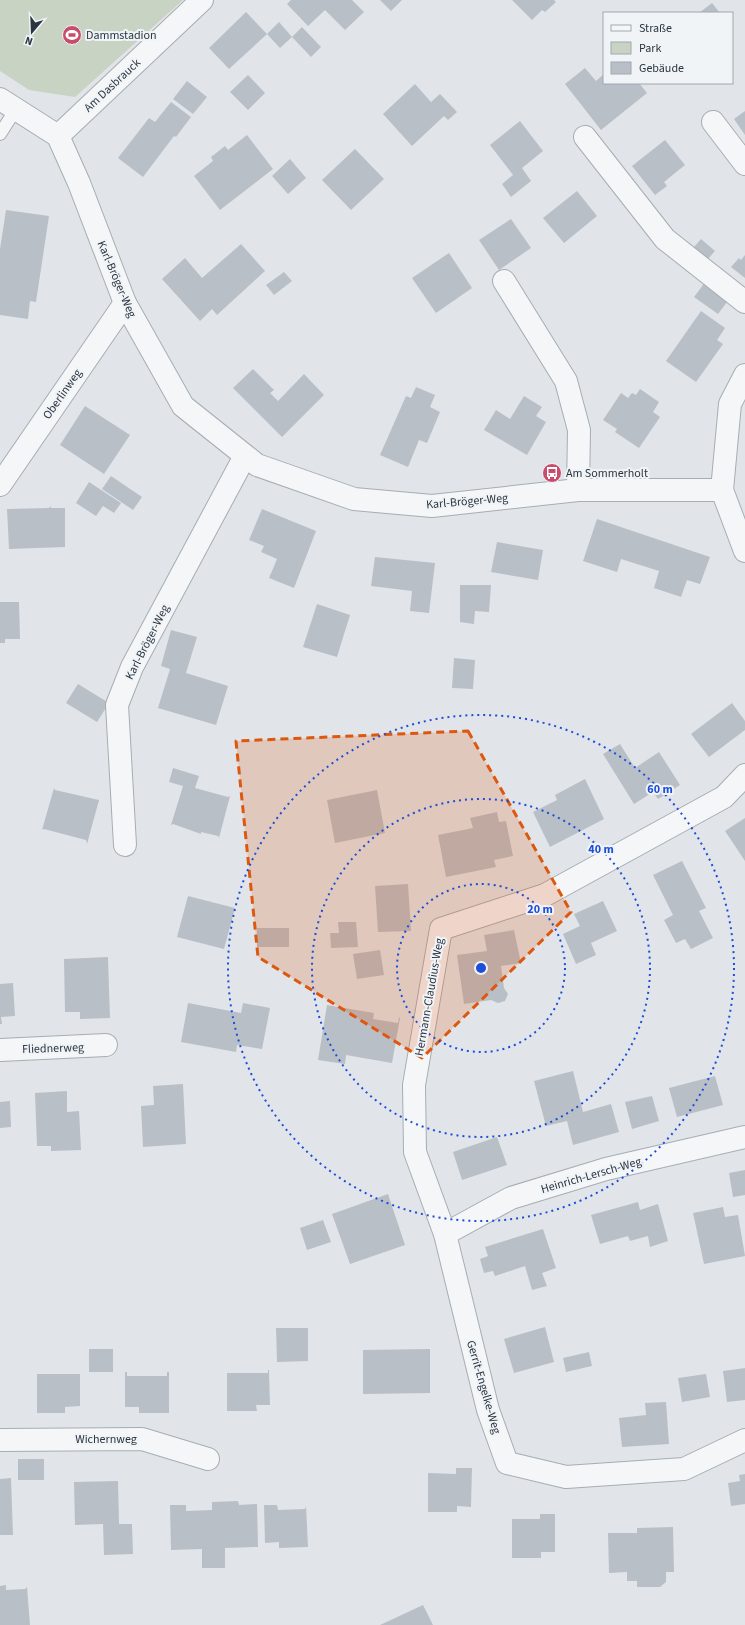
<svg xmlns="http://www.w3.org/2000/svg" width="745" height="1625" font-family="'Source Sans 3',sans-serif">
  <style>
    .green { fill: #c9d3c3 }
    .building { fill: #b9bfc6 }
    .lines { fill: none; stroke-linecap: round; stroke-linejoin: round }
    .service-casing { stroke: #a6adb3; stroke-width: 14 }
    .minor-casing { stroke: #a6adb3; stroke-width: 24 }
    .service { stroke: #f4f6f8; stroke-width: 12 }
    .minor { stroke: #f4f6f8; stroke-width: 22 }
    .marked { fill: #de570f; fill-opacity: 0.2; stroke: #de570f; stroke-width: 3; stroke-dasharray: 8 5; stroke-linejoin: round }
    .ring { fill: none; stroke: #1d4ed8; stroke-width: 2; stroke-dasharray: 2 4 }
    .labels { text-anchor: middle; stroke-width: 4; stroke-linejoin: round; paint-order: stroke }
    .poi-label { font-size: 12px; fill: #2a3540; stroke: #f1f4f7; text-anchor: start }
    .street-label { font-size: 12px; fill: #2a3540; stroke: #f1f4f7 }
    .centre { fill: #1d4ed8; stroke: #f1f4f7; stroke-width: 2 }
    .ring-label { font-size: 12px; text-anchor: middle; font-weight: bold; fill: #1d4ed8; stroke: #f1f4f7; stroke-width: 4; stroke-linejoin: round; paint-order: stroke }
  </style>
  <rect width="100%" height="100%" fill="#e1e5e9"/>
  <polygon class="green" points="0,0 183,0 75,97 29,90 0,71"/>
  <g class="building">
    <polygon points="291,0 352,0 364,12 345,30 325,10 308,26 287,4"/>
    <polygon points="380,0 402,0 391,11"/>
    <polygon points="512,0 554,0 556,2 545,12 542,10 532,20"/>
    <polygon points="712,3 720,13 699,13"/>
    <polygon points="246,12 267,34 229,69 209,48"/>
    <polygon points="279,22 292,37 280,48 267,34"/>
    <polygon points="302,27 321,47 311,57 292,37"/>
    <polygon points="585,68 596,81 604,74 604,83 639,83 647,93 601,130 565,84"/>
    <polygon points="248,75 265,93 248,110 230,92"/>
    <polygon points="187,81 207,97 193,114 173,99"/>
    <polygon points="415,84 431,102 440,94 457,112 448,120 444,116 412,146 383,114"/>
    <polygon points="171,102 191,117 176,137 174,136 143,177 118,158 149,118 155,122"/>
    <polygon points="745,111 745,135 734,119"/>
    <polygon points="520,121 543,151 522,168 531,181 511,197 502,184 513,175 490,145"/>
    <polygon points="247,135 273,169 220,210 194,176 213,161 211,157 225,146 228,150"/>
    <polygon points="665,140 685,165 664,182 667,186 655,195 632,166"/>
    <polygon points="355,149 384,179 351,210 322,180"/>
    <polygon points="290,159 306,178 288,194 272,176"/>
    <polygon points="577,191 597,216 564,243 543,218"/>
    <polygon points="6,210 49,216 36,302 30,301 28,319 0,315 0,249"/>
    <polygon points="511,219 531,248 499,270 479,240"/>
    <polygon points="701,239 715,251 708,259 694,247"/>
    <polygon points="241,244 265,271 217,315 212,309 200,321 162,279 185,258 202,278"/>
    <polygon points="449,253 472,288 436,313 412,278"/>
    <polygon points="745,255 745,278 731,267 739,258 741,260"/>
    <polygon points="284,272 292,281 274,295 266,285"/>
    <polygon points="706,281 730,298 718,314 694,297"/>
    <polygon points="701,311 725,328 717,340 723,344 696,382 666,361"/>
    <polygon points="253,369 274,390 270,393 278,401 304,374 324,395 282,437 233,388"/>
    <polygon points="416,387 435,395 430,407 440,412 427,443 419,440 408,467 380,455 406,396 411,398"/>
    <polygon points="640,389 659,402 653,412 660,417 639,448 615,432 617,429 603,420 621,393 628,398 632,393 636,395"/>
    <polygon points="524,396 542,407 536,416 546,422 527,455 484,430 496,410 510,419"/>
    <polygon points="85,406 130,435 104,474 60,445"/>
    <polygon points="111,476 142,497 133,510 102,489"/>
    <polygon points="89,482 121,503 114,513 103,506 96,516 76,503"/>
    <polygon points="51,506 51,508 65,508 65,547 9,549 7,509 49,508"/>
    <polygon points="262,509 316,531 294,588 269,578 277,559 261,552 264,546 249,540"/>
    <polygon points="597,519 710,557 700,584 687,580 681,597 654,588 659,571 621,559 617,572 583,561"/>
    <polygon points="497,542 543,550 538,580 491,572"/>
    <polygon points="375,557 435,563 429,613 410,611 412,591 371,586"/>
    <polygon points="460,585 491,585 489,612 475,611 474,624 460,622"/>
    <polygon points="0,602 19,602 20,639 5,639 5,643 0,643"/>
    <polygon points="317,604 350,615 337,657 303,647"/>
    <polygon points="171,630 197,637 186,673 228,686 216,725 158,708 170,669 161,666"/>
    <polygon points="454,658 475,660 473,689 452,688"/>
    <polygon points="78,684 109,703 97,722 66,703"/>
    <polygon points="732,703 745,721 745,730 709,757 691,734"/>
    <polygon points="620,744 635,768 659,752 680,785 658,799 653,792 634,804 603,754"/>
    <polygon points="173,768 199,776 195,788 228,797 230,796 219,838 218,836 201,832 201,834 173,824 171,825 183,786 169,782"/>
    <polygon points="585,779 604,819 550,847 533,812 557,800 555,795"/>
    <polygon points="54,788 55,790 99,800 87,844 86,840 44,829 42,830"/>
    <polygon points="377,790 385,833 335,843 327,800"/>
    <polygon points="497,812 499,822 506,821 513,856 494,860 496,867 446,877 438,835 473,828 470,818"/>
    <polygon points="745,818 745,861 725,831"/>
    <polygon points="682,861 706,908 699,911 713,938 691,949 685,939 676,943 664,920 673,915 653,875"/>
    <polygon points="408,884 411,931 378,932 375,886"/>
    <polygon points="188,896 235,908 224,949 177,937"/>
    <polygon points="603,901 617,931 591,943 596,955 576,964 563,934 580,926 574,914"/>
    <polygon points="338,922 356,922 358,947 331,948 330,933 339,933"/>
    <rect x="257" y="928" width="32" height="19"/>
    <polygon points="514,930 521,963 501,966 504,988 508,994 505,1001 498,1003 491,1000 464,1004 457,955 487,951 484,935"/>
    <polygon points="380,950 384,975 357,979 353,954"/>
    <polygon points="108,957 110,1018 80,1019 80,1012 65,1012 64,959"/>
    <polygon points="13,983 15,1016 1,1017 2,1024 0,1024 0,984"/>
    <polygon points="188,1003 241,1013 243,1003 270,1008 262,1049 237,1045 236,1052 181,1042"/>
    <polygon points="327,1005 374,1013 373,1019 398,1023 399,1017 400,1018 392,1063 346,1055 345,1064 318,1060"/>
    <polygon points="573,1071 583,1112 611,1104 619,1132 573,1145 567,1121 546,1126 534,1081"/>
    <polygon points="715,1076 723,1105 677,1117 669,1088"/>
    <polygon points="183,1084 186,1144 143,1147 141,1106 154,1105 153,1086"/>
    <polygon points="67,1091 67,1112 79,1111 81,1150 51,1151 51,1146 37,1146 35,1093"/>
    <polygon points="652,1096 659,1121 632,1129 625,1102"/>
    <polygon points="10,1101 11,1127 0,1128 0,1102"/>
    <polygon points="497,1137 507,1165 462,1180 453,1152"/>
    <polygon points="745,1170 745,1195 733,1197 729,1173"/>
    <polygon points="388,1194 405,1245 350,1264 332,1214"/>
    <polygon points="638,1202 640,1210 658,1204 668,1241 650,1247 648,1236 630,1241 628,1236 600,1244 591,1215"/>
    <polygon points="723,1207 725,1217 738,1215 745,1256 704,1264 693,1213"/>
    <polygon points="323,1220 331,1242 307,1250 300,1228"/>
    <polygon points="543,1229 556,1268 542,1273 547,1286 532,1290 525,1266 495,1276 493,1271 484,1273 480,1259 488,1256 485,1247"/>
    <polygon points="545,1327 554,1362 514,1373 504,1339"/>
    <polygon points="276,1328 308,1328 308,1361 277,1362"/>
    <rect x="89" y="1349" width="24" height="23"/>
    <polygon points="430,1349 430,1393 363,1394 363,1350"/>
    <polygon points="589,1352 592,1366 566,1372 563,1358"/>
    <polygon points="745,1368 745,1400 727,1402 723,1371"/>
    <polygon points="268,1370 269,1370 270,1405 256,1405 257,1411 227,1411 227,1373 268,1373"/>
    <polygon points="125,1372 127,1372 127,1376 167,1376 167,1372 169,1372 169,1413 139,1413 139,1407 125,1407"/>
    <polygon points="37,1374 80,1374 80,1406 65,1407 65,1413 37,1413"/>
    <polygon points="706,1374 710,1397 682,1402 678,1378"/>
    <polygon points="666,1402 669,1444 622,1447 619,1418 646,1415 645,1403"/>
    <rect x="18" y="1459" width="26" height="21"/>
    <polygon points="456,1468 472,1468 471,1507 457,1506 457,1512 428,1512 428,1473 456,1474"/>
    <polygon points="745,1474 745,1504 731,1506 728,1483 740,1481 739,1475"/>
    <polygon points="11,1478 13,1535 0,1535 0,1479"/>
    <polygon points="118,1481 119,1524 132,1524 133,1554 104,1555 103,1524 75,1525 74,1482"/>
    <polygon points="238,1501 239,1505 257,1504 258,1547 225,1548 225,1568 202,1568 202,1549 171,1550 170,1505 186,1505 186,1511 212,1510 212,1502"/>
    <polygon points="264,1505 277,1505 278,1510 305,1509 306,1506 308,1547 279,1548 279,1542 265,1543"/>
    <polygon points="540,1514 555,1514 555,1552 541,1552 541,1558 512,1558 512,1519 540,1519"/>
    <polygon points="673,1527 674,1572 666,1572 666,1582 660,1587 637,1587 637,1581 627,1581 627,1572 609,1573 608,1533 637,1533 637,1528"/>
    <polygon points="6,1585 6,1590 25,1589 27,1587 30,1625 0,1625 0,1586"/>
    <polygon points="423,1605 433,1625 380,1625"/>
  </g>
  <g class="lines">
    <defs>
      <polyline id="service" points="0,134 16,109"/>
      <g id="minor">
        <polyline points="0,99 58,136 79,183 125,303 183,406 257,465 354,499 432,506 578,490 722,490"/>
        <polyline points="713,122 745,164"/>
        <polyline points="58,136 202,0"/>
        <polyline points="585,137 665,239 745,302"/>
        <polyline points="504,281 566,381 579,430 578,490"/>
        <polyline points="745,375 730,404 722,490 745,551"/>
        <polyline points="0,485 125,303"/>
        <polyline points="745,775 724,797 545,895 441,929 414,1085 415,1152 445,1234 488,1410 507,1463 566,1477 684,1469 745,1440"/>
        <polyline points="125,845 117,705 132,667 245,456"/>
        <polyline points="0,1050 106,1045"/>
        <polyline points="445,1234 511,1198 606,1169 745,1137"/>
        <polyline points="0,1440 142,1439 208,1459"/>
      </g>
    </defs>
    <use href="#service" class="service-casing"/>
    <use href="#minor" class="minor-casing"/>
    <use href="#service" class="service"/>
    <use href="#minor" class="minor"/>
  </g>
  <path class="marked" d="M 468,731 L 571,912 L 422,1058 L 258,957 L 236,741 Z"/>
  <g class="ring">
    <circle cx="481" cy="968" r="84"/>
    <circle cx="481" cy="968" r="169"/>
    <circle cx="481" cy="968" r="253"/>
  </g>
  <defs>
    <symbol id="stadium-disc" viewBox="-11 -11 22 22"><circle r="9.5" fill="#c74d6d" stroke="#f1f4f7"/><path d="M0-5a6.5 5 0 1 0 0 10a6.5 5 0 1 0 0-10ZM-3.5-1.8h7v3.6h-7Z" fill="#fff"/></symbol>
    <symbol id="bus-disc" viewBox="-11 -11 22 22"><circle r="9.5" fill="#c74d6d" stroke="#f1f4f7"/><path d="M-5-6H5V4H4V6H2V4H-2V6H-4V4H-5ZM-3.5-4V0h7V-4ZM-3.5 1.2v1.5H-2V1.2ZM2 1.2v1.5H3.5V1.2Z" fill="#fff"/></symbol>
  </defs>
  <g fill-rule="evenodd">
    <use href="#stadium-disc" x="61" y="24" width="22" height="22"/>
    <use href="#bus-disc" x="541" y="462" width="22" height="22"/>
  </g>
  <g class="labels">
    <g class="poi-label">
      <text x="86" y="39">Dammstadion</text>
      <text x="566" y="477">Am Sommerholt</text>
    </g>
    <g class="street-label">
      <text transform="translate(112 85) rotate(-43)" y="4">Am Dasbrauck</text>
      <text transform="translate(117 279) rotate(67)" y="4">Karl-Bröger-Weg</text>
      <text transform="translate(62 394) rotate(-55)" y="4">Oberlinweg</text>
      <text transform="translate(467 501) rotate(-5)" y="4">Karl-Bröger-Weg</text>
      <text transform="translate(147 642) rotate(-63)" y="4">Karl-Bröger-Weg</text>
      <text transform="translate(429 997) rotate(-80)" y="4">Hermann-Claudius-Weg</text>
      <text transform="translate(53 1048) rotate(-2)" y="4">Fliednerweg</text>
      <text transform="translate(591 1175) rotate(-16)" y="4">Heinrich-Lersch-Weg</text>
      <text transform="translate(484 1387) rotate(74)" y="4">Gerrit-Engelke-Weg</text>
      <text x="106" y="1443">Wichernweg</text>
    </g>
  </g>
  <circle cx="481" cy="968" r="6" class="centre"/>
  <g class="ring-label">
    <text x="660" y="793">60 m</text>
    <text x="601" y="853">40 m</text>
    <text x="540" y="913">20 m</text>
  </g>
  <rect x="603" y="12" width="130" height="72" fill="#f1f4f7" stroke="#a1a8ae"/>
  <rect x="611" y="25" width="20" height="6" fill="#f4f6f8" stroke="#a1a8ae"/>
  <text x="639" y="32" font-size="12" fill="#2a3540">Straße</text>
  <rect x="611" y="42" width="20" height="12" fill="#c9d3c3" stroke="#a1a8ae"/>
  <text x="639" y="52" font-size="12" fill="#2a3540">Park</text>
  <rect x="611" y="62" width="20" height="12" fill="#b9bfc6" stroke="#a1a8ae"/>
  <text x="639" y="72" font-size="12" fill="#2a3540">Gebäude</text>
  <g transform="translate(32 32) rotate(199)" stroke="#f1f4f7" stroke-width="3" paint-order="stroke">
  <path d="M0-3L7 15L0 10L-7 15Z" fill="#2a3540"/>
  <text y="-6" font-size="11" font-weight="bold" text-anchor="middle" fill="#2a3540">N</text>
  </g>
</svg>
